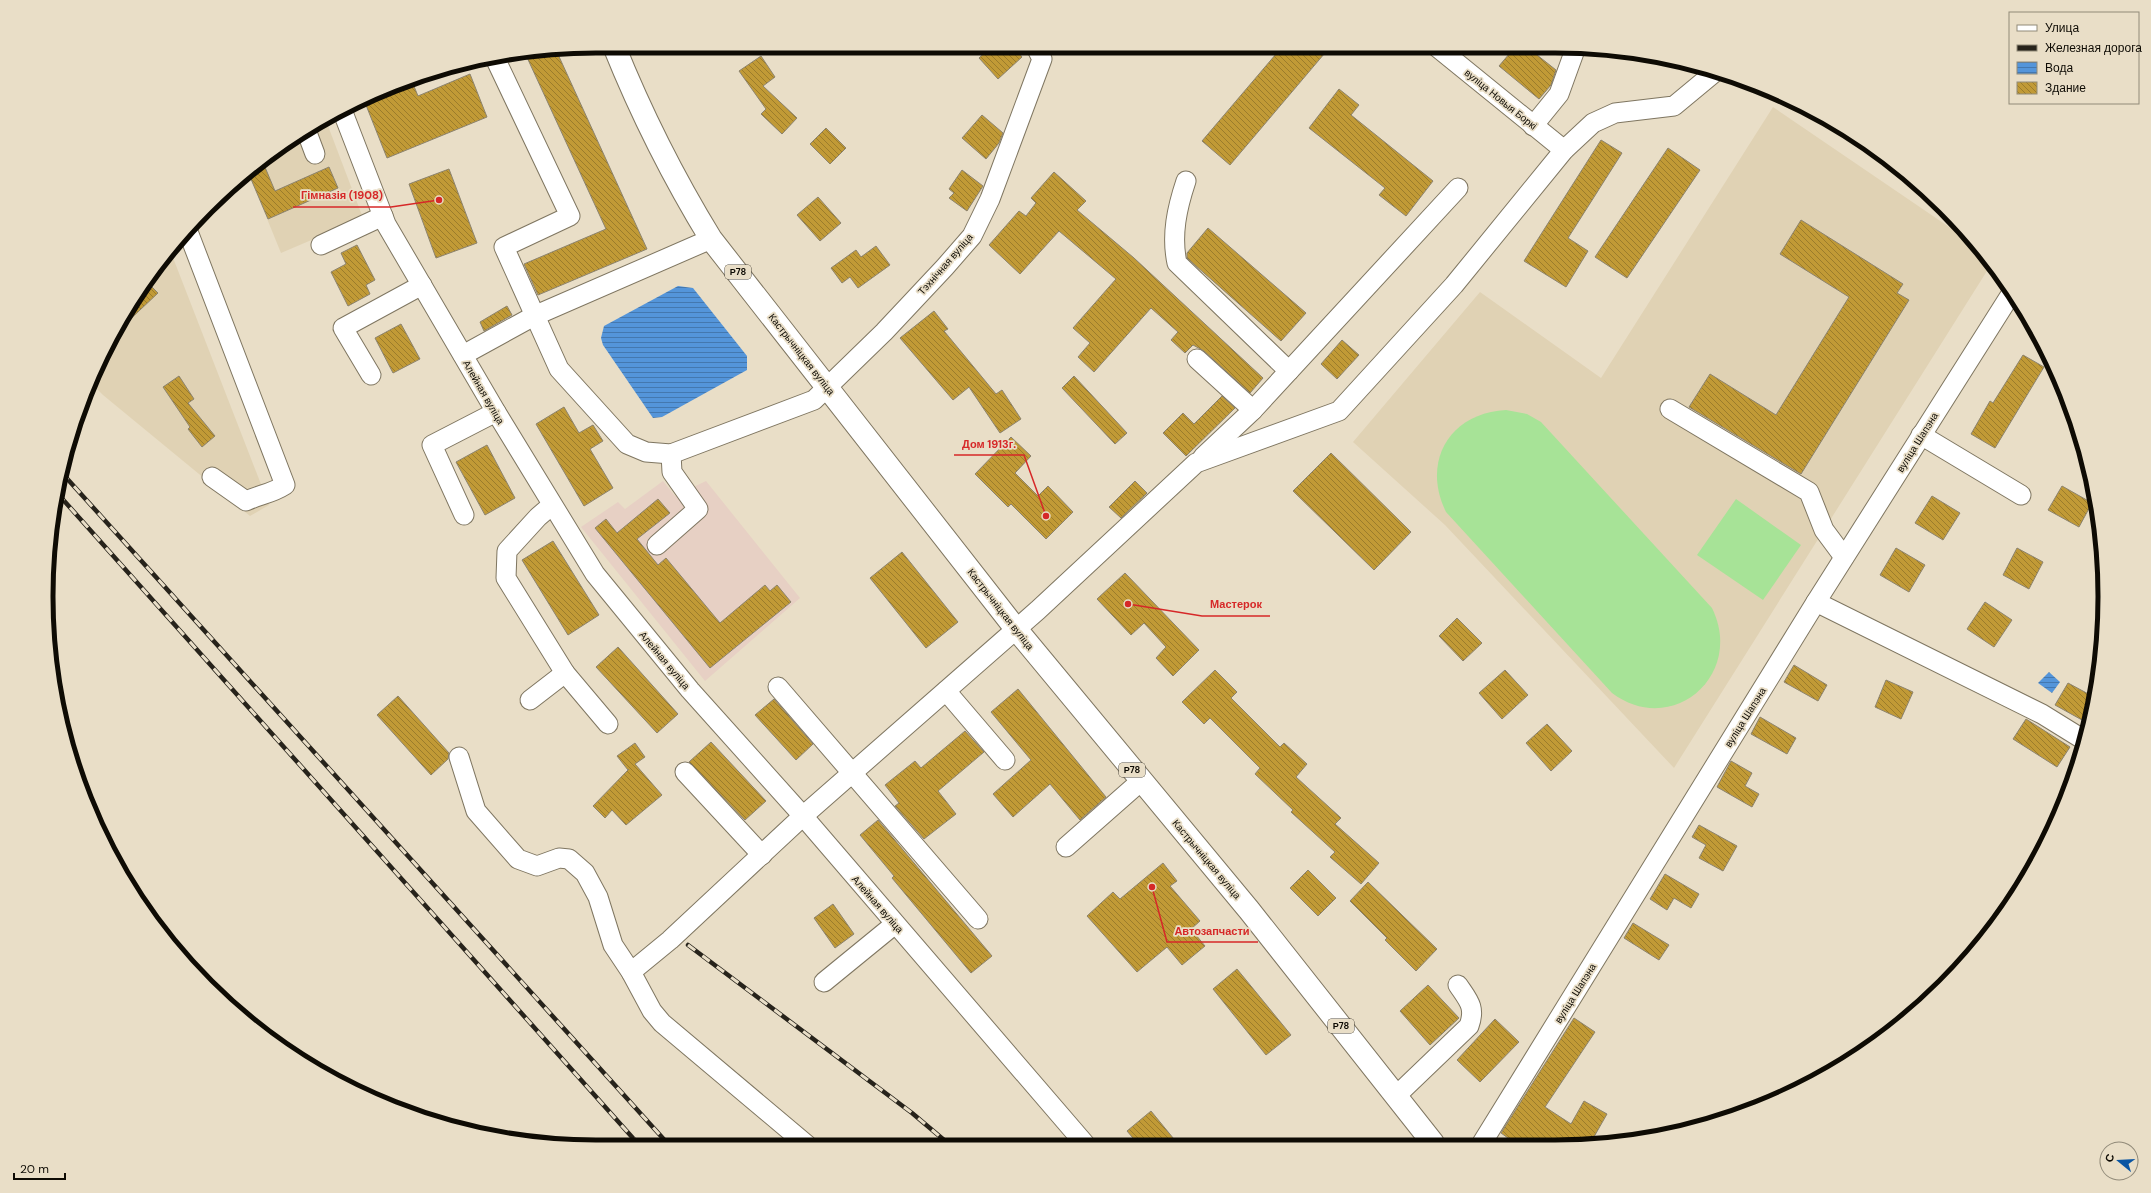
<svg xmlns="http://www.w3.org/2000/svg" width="2151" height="1193" font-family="'DM Sans',sans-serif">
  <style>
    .built { fill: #e0d2b4 }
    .medical { fill: #e7d0c4 }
    .pitch { fill: #a7e397 }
    .water { fill: url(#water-rules) }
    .building { fill: url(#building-back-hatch); stroke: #8c836e }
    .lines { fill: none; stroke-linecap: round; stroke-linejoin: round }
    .minor-casing { stroke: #7f7661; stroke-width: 21 }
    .major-casing { stroke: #7f7661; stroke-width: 24 }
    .minor { stroke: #fff; stroke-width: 19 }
    .major { stroke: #fff; stroke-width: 22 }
    .rail-casing { stroke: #27231b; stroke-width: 4.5 }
    .rail { stroke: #e9dec7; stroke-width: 3; stroke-dasharray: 9; stroke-linecap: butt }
    .labels { text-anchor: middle; stroke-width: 3.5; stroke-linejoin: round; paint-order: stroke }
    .shield { fill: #e9dec7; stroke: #504a3e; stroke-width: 1 }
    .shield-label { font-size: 9px; font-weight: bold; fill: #0e0b04 }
    .street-label { font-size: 10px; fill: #0e0b04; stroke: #e9dec7 }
    .rim { fill: none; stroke: #0e0b04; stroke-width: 5 }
    .leader { fill: none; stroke: #d62828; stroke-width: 1.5 }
    .callout-dot { fill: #d62828; stroke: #e9dec7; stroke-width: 1.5 }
    .callout-label { font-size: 11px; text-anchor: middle; font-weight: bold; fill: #d62828; stroke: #e9dec7; stroke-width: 3.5; stroke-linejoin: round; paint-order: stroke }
  </style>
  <defs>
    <pattern id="water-rules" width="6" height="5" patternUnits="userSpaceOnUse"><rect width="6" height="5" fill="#5495da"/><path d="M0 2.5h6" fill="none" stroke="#4478af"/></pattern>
    <pattern id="building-back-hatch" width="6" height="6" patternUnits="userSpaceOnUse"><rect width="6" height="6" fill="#c19a36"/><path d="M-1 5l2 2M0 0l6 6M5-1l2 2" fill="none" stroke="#9b7c2b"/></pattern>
  </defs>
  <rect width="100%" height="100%" fill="#e9dec7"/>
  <g class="built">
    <polygon points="1773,107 1977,246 1992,263 1674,768 1445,525 1353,442 1480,292 1601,378"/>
    <polygon points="325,118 363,218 281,253 248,172 261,160"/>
    <polygon points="170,250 269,505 250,516 103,395 90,382 139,291"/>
  </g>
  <polygon class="medical" points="663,481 675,496 706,481 800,598 705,681 581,527 618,502 625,509"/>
  <g class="pitch">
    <path d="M 1506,410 L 1527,414 L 1541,422 L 1712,608 C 1745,675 1672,738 1612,693 L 1446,512 C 1421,461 1450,413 1506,410 Z"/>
    <polygon points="1736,499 1801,545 1763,600 1697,555"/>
  </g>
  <g class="water">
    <polygon points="678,286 693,288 747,356 747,370 662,417 653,418 603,345 601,338 604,326"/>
    <polygon points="2049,672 2060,682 2052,693 2038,683"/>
  </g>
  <g class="building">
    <polygon points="992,46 1013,46 1022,57 998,79 979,58"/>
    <polygon points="1282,47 1330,47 1230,165 1202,141"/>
    <polygon points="1515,47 1527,47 1556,70 1551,85 1539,99 1499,66"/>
    <polygon points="556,50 647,249 538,295 524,264 606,229 525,53"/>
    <polygon points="761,56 775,77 763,86 797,118 782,134 761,114 766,109 739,71"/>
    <polygon points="470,74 487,117 387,158 364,100 411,79 418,96"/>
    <polygon points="1339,89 1359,105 1351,115 1433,181 1406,216 1379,195 1385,188 1309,128"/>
    <polygon points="982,115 1003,133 999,143 986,159 962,138"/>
    <polygon points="826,128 846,148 830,164 810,144"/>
    <polygon points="1601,140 1622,153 1568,238 1588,251 1566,287 1524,261"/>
    <polygon points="1668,148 1700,170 1627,278 1595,257"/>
    <polygon points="262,160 275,191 329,167 338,188 268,219 248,172"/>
    <polygon points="449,169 477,243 436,258 409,184"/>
    <polygon points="962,170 983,186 967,211 949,198 954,193 949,189"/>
    <polygon points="1054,172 1086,201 1077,210 1134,258 1263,378 1250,393 1204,351 1193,345 1185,353 1171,340 1178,332 1151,308 1094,372 1078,357 1090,343 1073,328 1116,279 1059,231 1020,274 989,245 1019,211 1026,216 1036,203 1031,198"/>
    <polygon points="818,197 841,223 820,241 797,215"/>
    <polygon points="1801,220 1903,284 1897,293 1909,300 1801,474 1689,407 1710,374 1776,415 1849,297 1780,254"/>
    <polygon points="1208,228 1306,313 1281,341 1187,258 1187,253"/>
    <polygon points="357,245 375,280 366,285 370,294 348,306 331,272 346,264 341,253"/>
    <polygon points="876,246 890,265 858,288 850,277 842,283 831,268 856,250 861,257"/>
    <polygon points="146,281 158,293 122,327 120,325 139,291"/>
    <polygon points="507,306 512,315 484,331 480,322"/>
    <polygon points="934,311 948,329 944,331 996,394 1002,390 1021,419 1000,433 969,387 953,400 900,338"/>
    <polygon points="401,324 420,359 393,373 375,338"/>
    <polygon points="1342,340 1359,355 1337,379 1321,364"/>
    <polygon points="2023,355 2044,367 1995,448 1971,434 1990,401 1993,403"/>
    <polygon points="179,376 194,399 188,403 215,436 202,447 188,429 190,427 163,387"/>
    <polygon points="1074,376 1127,433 1115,444 1062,388"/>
    <polygon points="1222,396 1235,408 1186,456 1163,433 1183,413 1194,424"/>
    <polygon points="564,407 579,433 593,425 603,441 590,449 613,488 584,506 536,424"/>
    <polygon points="1011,437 1031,456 1015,473 1038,496 1048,486 1073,512 1046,539 1011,504 1008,507 975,474"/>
    <polygon points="487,445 515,498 485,515 456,462"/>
    <polygon points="1331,453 1411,532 1374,570 1293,491"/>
    <polygon points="1135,481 1147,493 1121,518 1109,507"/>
    <polygon points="2062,486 2092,503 2079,527 2048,510"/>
    <polygon points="1932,496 1960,513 1943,540 1915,523"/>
    <polygon points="658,499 670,513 637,539 658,565 666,558 720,623 765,585 770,591 777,585 791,602 710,668 595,528 606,519 617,533"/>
    <polygon points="553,541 599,615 568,635 522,560"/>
    <polygon points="1896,548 1925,565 1909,592 1880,575"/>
    <polygon points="2017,548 2043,562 2029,589 2003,575"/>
    <polygon points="902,552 958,622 926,648 870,578"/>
    <polygon points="1125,573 1199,650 1173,676 1156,658 1166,647 1144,623 1131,635 1097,599"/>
    <polygon points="1985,602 2012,620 1994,647 1967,629"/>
    <polygon points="1457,618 1482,643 1463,661 1439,636"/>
    <polygon points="618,647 678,714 657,733 596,667"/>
    <polygon points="1794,665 1827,685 1818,701 1784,682"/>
    <polygon points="1215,670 1237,692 1231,698 1280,747 1284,743 1307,764 1296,777 1341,818 1335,824 1379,863 1361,884 1330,857 1335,852 1291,812 1293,810 1255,774 1260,768 1210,718 1204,724 1182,702"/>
    <polygon points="1505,670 1528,695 1502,719 1479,693"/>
    <polygon points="1886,680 1913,692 1901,719 1875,707"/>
    <polygon points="2068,683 2094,697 2082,720 2055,705"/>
    <polygon points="1018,689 1106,797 1080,820 1050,784 1013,817 993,794 1031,760 991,712"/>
    <polygon points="398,696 449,753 448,759 431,775 377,715"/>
    <polygon points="774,699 813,744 796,760 755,715"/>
    <polygon points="1760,717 1796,738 1787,754 1751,734"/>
    <polygon points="2026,719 2070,747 2057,767 2013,739"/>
    <polygon points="1547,724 1572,751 1551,771 1526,743"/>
    <polygon points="965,731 984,752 938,791 956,814 924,839 895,806 899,803 885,785 915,761 921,768"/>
    <polygon points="711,742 766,801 745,820 689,762"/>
    <polygon points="635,743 645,757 635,764 662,795 626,825 612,810 605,818 593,806 629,769 628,770 617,756"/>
    <polygon points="1731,761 1752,773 1745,786 1759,794 1752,807 1717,787"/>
    <polygon points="878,820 992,956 971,973 892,878 894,876 860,835"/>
    <polygon points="1699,825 1737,846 1723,871 1699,858 1706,845 1692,837"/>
    <polygon points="1163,863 1177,881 1170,886 1200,921 1191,929 1205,946 1182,965 1167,947 1137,972 1087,916 1113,892 1120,899"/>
    <polygon points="1308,870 1336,898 1318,916 1290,888"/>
    <polygon points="1665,874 1699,894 1691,908 1674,898 1667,910 1650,899"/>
    <polygon points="1368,882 1437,949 1416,971 1385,940 1387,938 1350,901"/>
    <polygon points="833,904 854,934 835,948 814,918"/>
    <polygon points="1633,923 1669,945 1659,960 1624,938"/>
    <polygon points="1237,969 1291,1035 1266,1055 1213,989"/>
    <polygon points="1428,985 1459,1018 1430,1045 1400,1011"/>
    <polygon points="1574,1018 1595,1032 1545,1107 1571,1124 1584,1101 1607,1114 1591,1142 1515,1143 1501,1133"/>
    <polygon points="1495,1019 1519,1042 1480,1082 1457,1060"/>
    <polygon points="1151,1111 1178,1144 1138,1144 1127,1131"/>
  </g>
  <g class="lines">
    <defs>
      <g id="minor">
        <polyline points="1437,47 1564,150"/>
        <polyline points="494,56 570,216 504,247 559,369 627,444 646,452 671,454 814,400 884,332 945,267 972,236 990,199 1042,59 1036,47"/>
        <polyline points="342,110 386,224 496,412 595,574 690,690 803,816 1085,1144"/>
        <polyline points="1533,126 1559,94 1576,47"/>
        <polyline points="306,130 315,154"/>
        <path d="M 1186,181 C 1177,208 1171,235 1177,263 L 1289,371"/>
        <path d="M 187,229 L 285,485 C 271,494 261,494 246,501 L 212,477"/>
        <polyline points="321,245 383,216"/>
        <polyline points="463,355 534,316 711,239"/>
        <polyline points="1197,359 1253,410"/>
        <polyline points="371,375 343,328 422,285"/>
        <polyline points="1670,409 1809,492 1824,530 1844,557"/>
        <polyline points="1921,435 2021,495"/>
        <polyline points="1203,457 1253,410 1458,188"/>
        <polyline points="552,505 538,517 507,551 506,578 565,673 608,724"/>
        <polyline points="464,515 432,445 496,412"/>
        <polyline points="657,545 698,509 672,472 671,454"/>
        <polyline points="1816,602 2042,714 2084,740"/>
        <polyline points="778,687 978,919"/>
        <polyline points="946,691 1005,760"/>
        <polyline points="530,700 565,673"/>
        <polyline points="459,757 476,811 518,859 537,866 559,858 569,859 585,873 598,897 613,945 631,972 652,1011 662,1023 807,1145"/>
        <polyline points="685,772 762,855"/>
        <polyline points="1066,847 1141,781"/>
        <polyline points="631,972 670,940 803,816 1038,610 1196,463 1339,411 1454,285 1564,150 1593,123 1615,113 1674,106 1715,72"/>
        <polyline points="824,982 895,924"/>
        <path d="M 1396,1096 L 1469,1026 C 1476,1007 1468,1000 1458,985"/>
        <polyline points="1482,1143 1816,602 2011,294"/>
      </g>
      <path id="major" d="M 614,46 C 641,113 673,177 711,239 L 1016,629 L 1249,910 L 1433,1143"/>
    </defs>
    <use href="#minor" class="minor-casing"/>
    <use href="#major" class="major-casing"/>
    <use href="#minor" class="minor"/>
    <use href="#major" class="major"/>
    <defs>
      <g id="rail">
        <polyline points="62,473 669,1145"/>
        <polyline points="58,494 640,1146"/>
        <polyline points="688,945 912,1113 950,1145"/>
      </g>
    </defs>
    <use href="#rail" class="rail-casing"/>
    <use href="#rail" class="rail"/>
  </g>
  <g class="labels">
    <g class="shield">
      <rect x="725" y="265" width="26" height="14" rx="3"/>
      <rect x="1119" y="763" width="26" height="14" rx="3"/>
      <rect x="1328" y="1019" width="26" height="14" rx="3"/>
    </g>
    <g class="shield-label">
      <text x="738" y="275">Р78</text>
      <text x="1132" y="773">Р78</text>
      <text x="1341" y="1029">Р78</text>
    </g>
    <g class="street-label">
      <text transform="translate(1501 99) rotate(39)" y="4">вуліца Новыя Боркі</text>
      <text transform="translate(945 264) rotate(-49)" y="4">Тэхнічная вуліца</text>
      <text transform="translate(802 354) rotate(52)" y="4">Кастрычніцкая вуліца</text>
      <text transform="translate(484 392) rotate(60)" y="4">Алейная вуліца</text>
      <text transform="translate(1917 442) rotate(-58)" y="4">вуліца Шапэна</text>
      <text transform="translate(1001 609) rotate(52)" y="4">Кастрычніцкая вуліца</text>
      <text transform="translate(665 660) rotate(50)" y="4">Алейная вуліца</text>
      <text transform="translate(1745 717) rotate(-58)" y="4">вуліца Шапэна</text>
      <text transform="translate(1207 859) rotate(50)" y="4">Кастрычніцкая вуліца</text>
      <text transform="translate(878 904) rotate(49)" y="4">Алейная вуліца</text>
      <text transform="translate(1575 993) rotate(-58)" y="4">вуліца Шапэна</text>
    </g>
  </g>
  <path d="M0 0H2151V1193H0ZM596 53H1555A543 543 0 0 1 2098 596V597A543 543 0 0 1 1555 1140H596A543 543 0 0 1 53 597V596A543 543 0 0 1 596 53Z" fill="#e9dec7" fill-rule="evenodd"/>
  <path class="rim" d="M596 53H1555A543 543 0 0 1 2098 596V597A543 543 0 0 1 1555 1140H596A543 543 0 0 1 53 597V596A543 543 0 0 1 596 53Z"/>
  <path class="leader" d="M439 200L391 207H293M1046 516L1024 455H954M1128 604L1202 616H1270M1152 887L1167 942H1258"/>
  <g class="callout-dot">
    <circle cx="439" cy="200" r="4"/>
    <circle cx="1046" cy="516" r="4"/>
    <circle cx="1128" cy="604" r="4"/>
    <circle cx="1152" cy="887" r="4"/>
  </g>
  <g class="callout-label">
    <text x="342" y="199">Гімназія (1908)</text>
    <text x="989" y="448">Дом 1913г.</text>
    <text x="1236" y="608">Мастерок</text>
    <text x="1212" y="935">Автозапчасти</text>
  </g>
  <rect x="2009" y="12" width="130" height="92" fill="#e9dec7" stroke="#918a79"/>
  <rect x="2017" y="25" width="20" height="6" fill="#ffffff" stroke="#918a79"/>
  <text x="2045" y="32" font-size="12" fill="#0e0b04">Улица</text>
  <rect x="2017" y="45" width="20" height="6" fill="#27231b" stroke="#918a79"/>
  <text x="2045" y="52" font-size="12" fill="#0e0b04">Железная дорога</text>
  <rect x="2017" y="62" width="20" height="12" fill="url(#water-rules)" stroke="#918a79"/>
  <text x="2045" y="72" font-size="12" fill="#0e0b04">Вода</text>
  <rect x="2017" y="82" width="20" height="12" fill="url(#building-back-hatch)" stroke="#918a79"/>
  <text x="2045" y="92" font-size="12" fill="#0e0b04">Здание</text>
  <g transform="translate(2119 1161) rotate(288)"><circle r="19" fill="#e9dec7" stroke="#918a79"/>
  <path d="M0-3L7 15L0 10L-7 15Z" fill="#0955a3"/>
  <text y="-6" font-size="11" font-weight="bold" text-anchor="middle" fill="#0e0b04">С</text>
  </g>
  <path d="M14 1173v6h51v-6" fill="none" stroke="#0e0b04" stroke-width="2"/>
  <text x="20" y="1173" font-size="12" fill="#0e0b04" stroke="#e9dec7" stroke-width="3" paint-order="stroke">20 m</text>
</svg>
